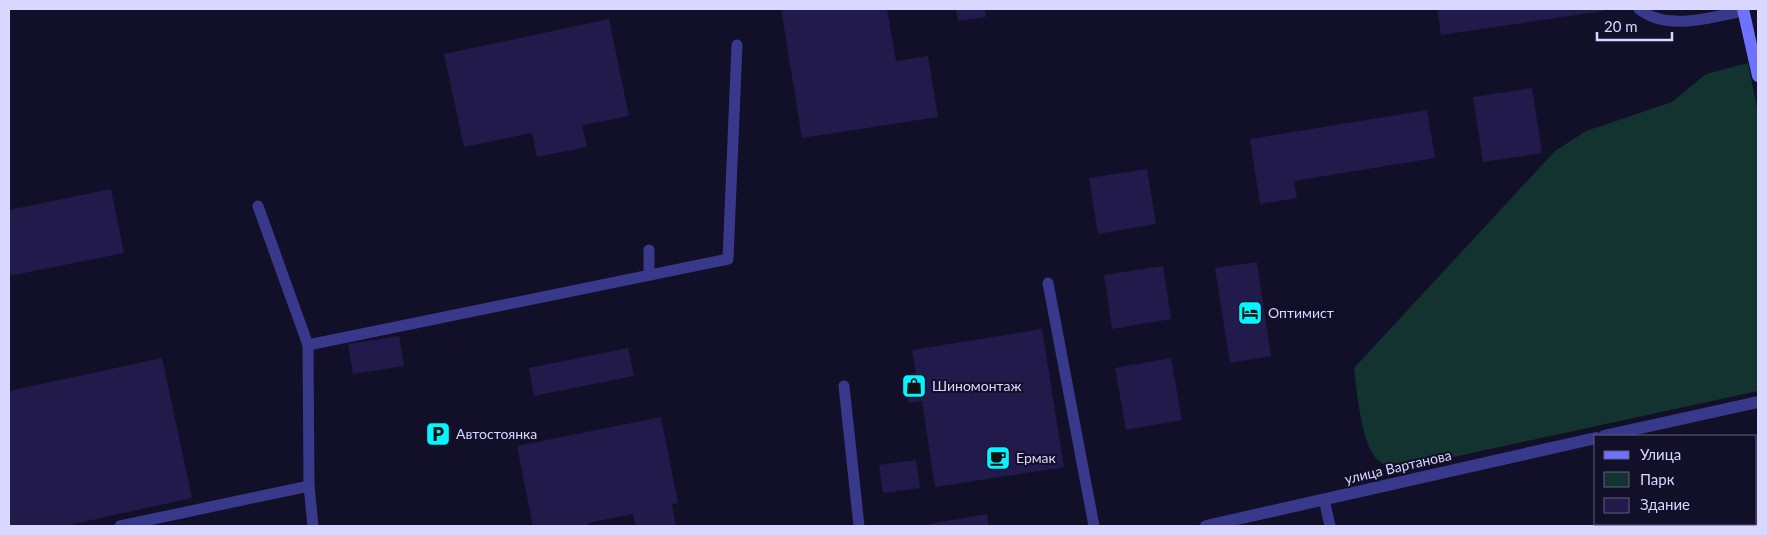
<svg xmlns="http://www.w3.org/2000/svg" width="1767" height="535" font-family="Lato,sans-serif">
  <style>
    .green { fill: #123330 }
    .building { fill: #211a4b }
    .lines { fill: none; stroke-linecap: round; stroke-linejoin: round }
    .service { stroke: #38398a; stroke-width: 11 }
    .minor { stroke: #38398a; stroke-width: 12 }
    .secondary { stroke: #6e73ff; stroke-width: 12 }
    .labels { text-anchor: middle; stroke-width: 4; stroke-linejoin: round; paint-order: stroke }
    .poi-label { font-size: 14px; fill: #d9d7ff; stroke: #120f29; text-anchor: start }
    .street-label { font-size: 14px; fill: #d9d7ff; stroke: #120f29 }
  </style>
  <rect width="100%" height="100%" fill="#120f29"/>
  <path class="green" d="M 1748,63 L 1758,113 L 1758,391 L 1398,469 C 1393,467 1385,466 1380,462 C 1361,448 1357,391 1354,368 L 1555,151 L 1586,131 L 1672,102 L 1706,74 Z"/>
  <g class="building">
    <polygon points="781,9 887,9 896,61 928,56 938,117 802,138"/>
    <polygon points="956,9 985,9 986,17 958,21"/>
    <polygon points="1437,9 1603,9 1603,11 1441,35"/>
    <polygon points="609,19 629,116 582,125 587,147 537,157 532,133 464,147 444,54"/>
    <polygon points="1532,88 1542,153 1483,162 1473,97"/>
    <polygon points="1427,110 1435,158 1294,181 1297,198 1260,204 1250,139"/>
    <polygon points="1147,169 1156,224 1098,234 1089,178"/>
    <polygon points="111,189 124,253 9,276 9,210"/>
    <polygon points="1257,262 1271,356 1230,363 1215,268"/>
    <polygon points="1163,266 1171,319 1112,329 1104,275"/>
    <polygon points="1042,329 1064,467 935,487 922,401 908,403 904,375 916,373 912,350"/>
    <polygon points="399,336 404,366 353,374 348,344"/>
    <polygon points="628,348 634,376 534,396 529,368"/>
    <polygon points="162,358 192,498 64,526 9,526 9,391"/>
    <polygon points="1171,358 1182,420 1126,430 1115,368"/>
    <polygon points="661,417 678,503 672,504 676,526 636,526 633,514 588,523 589,526 533,526 517,446"/>
    <polygon points="916,460 920,488 883,493 879,465"/>
    <polygon points="987,514 989,526 924,526 924,525"/>
  </g>
  <g class="lines">
    <g class="service">
      <path d="M 1639,9 C 1668,32 1711,17 1743,11"/>
      <polyline points="258,206 308,345"/>
      <polyline points="649,250 649,275"/>
      <polyline points="1048,283 1094,526"/>
      <polyline points="844,386 859,526"/>
      <polyline points="309,486 308,345 728,259 737,45"/>
      <polyline points="1324,499 1330,526"/>
      <polyline points="120,526 309,486 313,526"/>
    </g>
    <g class="minor">
      <polyline points="1604,436 1758,402"/>
      <polyline points="1206,526 1596,438"/>
    </g>
    <polyline class="secondary" points="1743,9 1758,76"/>
  </g>
  <defs>
    <symbol id="hotel-square" viewBox="-11 -11 22 22"><rect x="-9" y="-9" width="18" height="18" rx="4" fill="#03f5ff" stroke="#120f29"/><path d="M-6-4.5h1.5V1H6V5H4.5V3h-9V5H-6ZM-4 0a1.8 1.8 0 1 1 3.6 0ZM.5 0V-2.5h3Q6-2.5 6 0Z" fill="#111"/></symbol>
    <symbol id="shop-square" viewBox="-11 -11 22 22"><rect x="-9" y="-9" width="18" height="18" rx="4" fill="#03f5ff" stroke="#120f29"/><path d="M-5-2.5h2.3a2.7 3.5 0 0 1 5.4 0H5L5.5 6h-11ZM-1.5-2.5h3a1.5 2.3 0 0 0-3 0Z" fill="#111"/></symbol>
    <symbol id="parking-square" viewBox="-11 -11 22 22"><rect x="-9" y="-9" width="18" height="18" rx="4" fill="#03f5ff" stroke="#120f29"/><path d="M-3.5-5.5H1a3.5 3.5 0 0 1 0 7H-1V5.5H-3.5ZM-1-3.4V-.6H.8a1.4 1.4 0 0 0 0-2.8Z" fill="#111"/></symbol>
    <symbol id="cafe-square" viewBox="-11 -11 22 22"><rect x="-9" y="-9" width="18" height="18" rx="4" fill="#03f5ff" stroke="#120f29"/><path d="M-5.5-4.5H6V0H3Q3 3.5 0 3.5H-2.5Q-5.5 3.5-5.5 0ZM3-3.2v2h1.7v-2ZM-6 4.5H4V6H-6Z" fill="#111"/></symbol>
  </defs>
  <g fill-rule="evenodd">
    <use href="#hotel-square" x="1236" y="299" width="28" height="28"/>
    <use href="#shop-square" x="900" y="372" width="28" height="28"/>
    <use href="#parking-square" x="424" y="420" width="28" height="28"/>
    <use href="#cafe-square" x="984" y="444" width="28" height="28"/>
  </g>
  <g class="labels">
    <g class="poi-label">
      <text x="1268" y="318">Оптимист</text>
      <text x="932" y="391">Шиномонтаж</text>
      <text x="456" y="439">Автостоянка</text>
      <text x="1016" y="463">Ермак</text>
    </g>
    <g class="street-label">
      <text transform="translate(1398 467) rotate(-13)" y="5">улица Вартанова</text>
    </g>
  </g>
  <rect width="1767" height="535" fill="none" stroke="#d9d7ff" stroke-width="20"/>
  <rect x="1594" y="435" width="162" height="90" fill="#120f29" stroke="#625f7f"/>
  <rect x="1604" y="451" width="25" height="8" fill="#6e73ff" stroke="#625f7f"/>
  <text x="1640" y="460" font-size="15" fill="#d9d7ff">Улица</text>
  <rect x="1604" y="472" width="25" height="15" fill="#123330" stroke="#625f7f"/>
  <text x="1640" y="485" font-size="15" fill="#d9d7ff">Парк</text>
  <rect x="1604" y="498" width="25" height="15" fill="#211a4b" stroke="#625f7f"/>
  <text x="1640" y="510" font-size="15" fill="#d9d7ff">Здание</text>
  <path d="M1597 32v8h75v-8" fill="none" stroke="#d9d7ff" stroke-width="2.5"/>
  <text x="1604" y="32" font-size="15" fill="#d9d7ff" stroke="#120f29" stroke-width="4" paint-order="stroke">20 m</text>
</svg>
